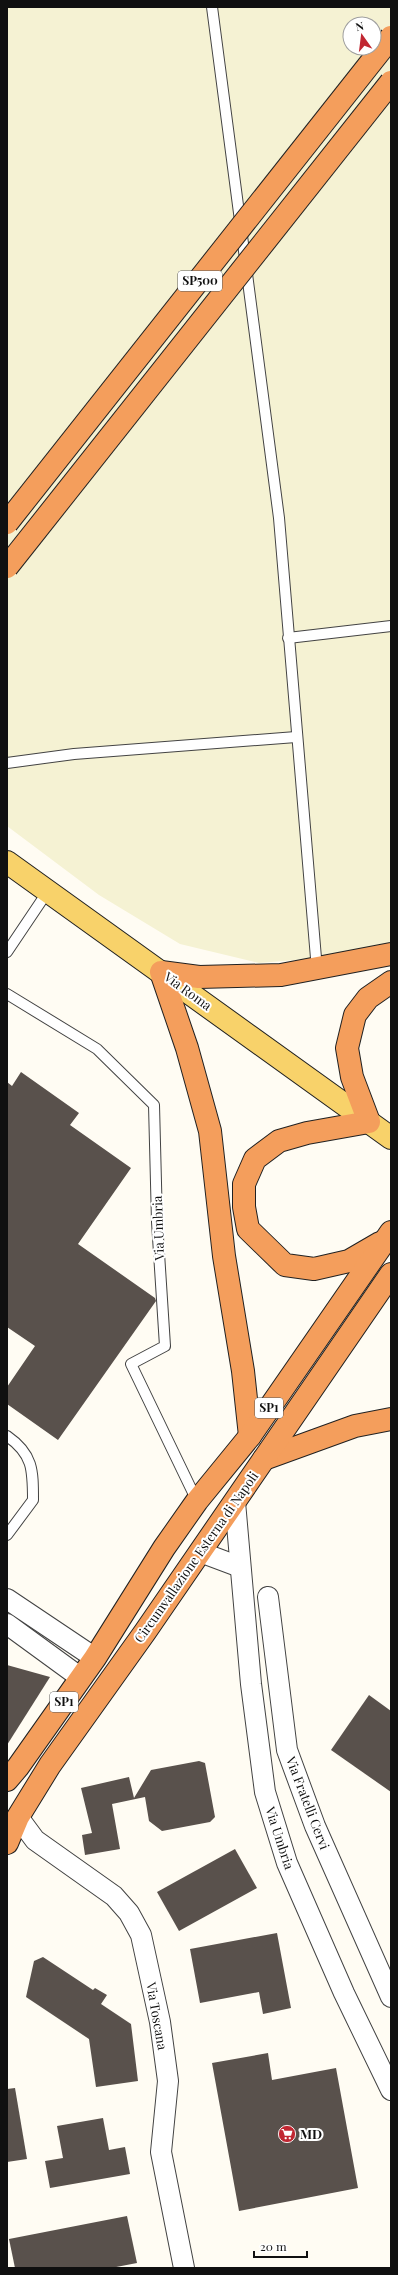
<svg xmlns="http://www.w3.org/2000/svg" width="398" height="2275" font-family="'Playfair Display',serif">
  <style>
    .farmland { fill: #f5f2d3; fill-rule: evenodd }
    .building { fill: #59514c }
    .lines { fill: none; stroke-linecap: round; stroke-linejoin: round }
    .lane-casing { stroke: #434343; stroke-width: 12 }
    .street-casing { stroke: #434343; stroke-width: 22 }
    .primary-casing { stroke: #212121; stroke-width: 24 }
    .highway-casing { stroke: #212121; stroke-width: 24 }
    .lane { stroke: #fff; stroke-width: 10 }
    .street { stroke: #fff; stroke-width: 20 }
    .primary { stroke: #f8d26a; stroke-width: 22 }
    .highway { stroke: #f49e5c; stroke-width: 22 }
    .highway-bridge-casing { stroke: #212121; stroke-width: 24; stroke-linecap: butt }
    .highway-bridge { stroke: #f49e5c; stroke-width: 22 }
    .labels { text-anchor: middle; stroke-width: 4; stroke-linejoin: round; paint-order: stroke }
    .shield { fill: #fff; stroke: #585858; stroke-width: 1 }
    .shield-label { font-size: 12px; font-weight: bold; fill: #101010 }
    .street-label { font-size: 13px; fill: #101010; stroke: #fff }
    .poi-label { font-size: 13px; font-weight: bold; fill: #101010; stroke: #fff; text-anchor: start }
  </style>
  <rect width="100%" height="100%" fill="#fffcf3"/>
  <path class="farmland" d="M 7,7 L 391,7 L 391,945 L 330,957 L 259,963 L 180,944 L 99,895 L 7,826 ZM 350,24 L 374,24 L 374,48 L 350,48 Z"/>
  <g class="building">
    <polygon points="21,1072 79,1113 70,1125 131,1168 78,1244 155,1298 156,1301 58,1440 7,1404 7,1387 35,1346 7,1327 7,1082 12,1086"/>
    <polygon points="7,1665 50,1677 7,1745"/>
    <polygon points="369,1695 391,1711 391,1792 331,1750"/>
    <polygon points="199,1761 205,1763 215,1817 210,1822 162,1831 149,1821 145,1797 112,1804 120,1849 85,1855 82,1835 92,1833 81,1788 129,1777 134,1798 151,1770"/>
    <polygon points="235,1849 257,1888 179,1931 157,1892"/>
    <polygon points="277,1933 291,2008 263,2014 259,1992 200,2003 190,1949"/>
    <polygon points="43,1957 93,1990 95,1988 107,1995 101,2004 131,2024 138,2081 96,2087 89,2039 26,1997 34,1961"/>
    <polygon points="268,2053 272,2080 336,2068 358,2188 239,2211 212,2063"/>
    <polygon points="15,2088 27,2159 7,2162 7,2089"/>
    <polygon points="103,2118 109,2150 125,2147 130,2174 50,2188 45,2161 63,2158 57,2126"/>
    <polygon points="127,2216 137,2263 111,2268 15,2268 9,2239"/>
  </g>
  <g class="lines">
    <defs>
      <g id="lane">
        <polyline points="212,7 279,518 317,970"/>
        <polyline points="288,638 391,626"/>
        <polyline points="7,763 74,754 296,737"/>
        <polyline points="7,952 48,891"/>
        <polyline points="7,994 97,1049 154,1105 157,1222 165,1346 131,1364 197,1501"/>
        <path d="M 7,1436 C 33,1454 33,1470 33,1500 L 7,1535"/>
      </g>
      <g id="street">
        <polyline points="235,1502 251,1684 265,1792 287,1863 344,1993 391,2090"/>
        <polyline points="200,1552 240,1567"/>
        <polyline points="268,1597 287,1750 315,1826 391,1997"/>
        <polyline points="7,1599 95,1658"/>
        <polyline points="7,1624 81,1678"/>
        <polyline points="18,1817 35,1840 114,1896 129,1913 141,1935 160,2022 168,2081 161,2152 184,2268"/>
      </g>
      <polyline id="primary" points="7,862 391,1138"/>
      <g id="highway">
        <polyline points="380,1243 349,1261 314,1269 285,1265 248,1229 244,1207 244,1184 255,1159 279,1141 307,1133 369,1122 352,1077 347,1048 355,1015 368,998 391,982"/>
        <polyline points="250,1436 243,1371 224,1256 210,1131 187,1048 161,972 199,977 281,975 391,954"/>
        <polyline points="264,1459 355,1426 391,1419"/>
        <polyline points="7,1780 18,1767 95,1658 164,1548 197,1501 250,1436 391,1232"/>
        <polyline points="7,1843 18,1817 50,1765 145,1632 391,1274"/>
      </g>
    </defs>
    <use href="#lane" class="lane-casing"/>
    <use href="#street" class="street-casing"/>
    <use href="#primary" class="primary-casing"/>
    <use href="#highway" class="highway-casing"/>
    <use href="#lane" class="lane"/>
    <use href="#street" class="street"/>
    <use href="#primary" class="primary"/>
    <use href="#highway" class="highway"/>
    <defs>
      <g id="highway-bridge">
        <polyline points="7,523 391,37"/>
        <polyline points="7,567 391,82"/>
      </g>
    </defs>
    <use href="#highway-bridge" class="highway-bridge-casing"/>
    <use href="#highway-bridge" class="highway-bridge"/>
  </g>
  <defs>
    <symbol id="supermarket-disc" viewBox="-11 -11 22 22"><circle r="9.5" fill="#c12732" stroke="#fff"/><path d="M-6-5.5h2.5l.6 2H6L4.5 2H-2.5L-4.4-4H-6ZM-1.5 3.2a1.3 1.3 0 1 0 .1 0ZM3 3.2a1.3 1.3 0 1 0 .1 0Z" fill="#fff"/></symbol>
  </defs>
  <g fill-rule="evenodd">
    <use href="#supermarket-disc" x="277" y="2124" width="20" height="20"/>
  </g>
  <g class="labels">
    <g class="shield">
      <rect x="178" y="271" width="44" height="20" rx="3"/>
      <rect x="255" y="1398" width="28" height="20" rx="3"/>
      <rect x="50" y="1692" width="28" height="20" rx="3"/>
    </g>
    <g class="shield-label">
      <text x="200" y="285">SP500</text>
      <text x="269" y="1412">SP1</text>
      <text x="64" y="1706">SP1</text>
    </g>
    <g class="street-label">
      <text transform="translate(188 991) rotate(36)" y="5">Via Roma</text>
      <text transform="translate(158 1228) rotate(-92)" y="5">Via Umbria</text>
      <text transform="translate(196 1557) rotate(-55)" y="5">Circumvallazione Esterna di Napoli</text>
      <text transform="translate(308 1803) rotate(69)" y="5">Via Fratelli Cervi</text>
      <text transform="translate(280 1838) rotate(72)" y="5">Via Umbria</text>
      <text transform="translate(157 2016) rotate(80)" y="5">Via Toscana</text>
    </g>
    <g class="poi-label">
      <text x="300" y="2139">MD</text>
    </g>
  </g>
  <rect width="398" height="2275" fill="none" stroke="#101010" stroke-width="16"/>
  <g transform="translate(362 36) rotate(346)"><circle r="19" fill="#ffffff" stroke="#9f9f9f"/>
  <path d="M0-3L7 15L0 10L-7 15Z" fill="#c12732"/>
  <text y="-6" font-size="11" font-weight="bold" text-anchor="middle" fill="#101010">N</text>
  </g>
  <path d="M254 2251v6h53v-6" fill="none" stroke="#101010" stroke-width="2"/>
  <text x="260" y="2251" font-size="12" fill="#101010" stroke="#ffffff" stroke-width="3" paint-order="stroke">20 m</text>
</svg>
